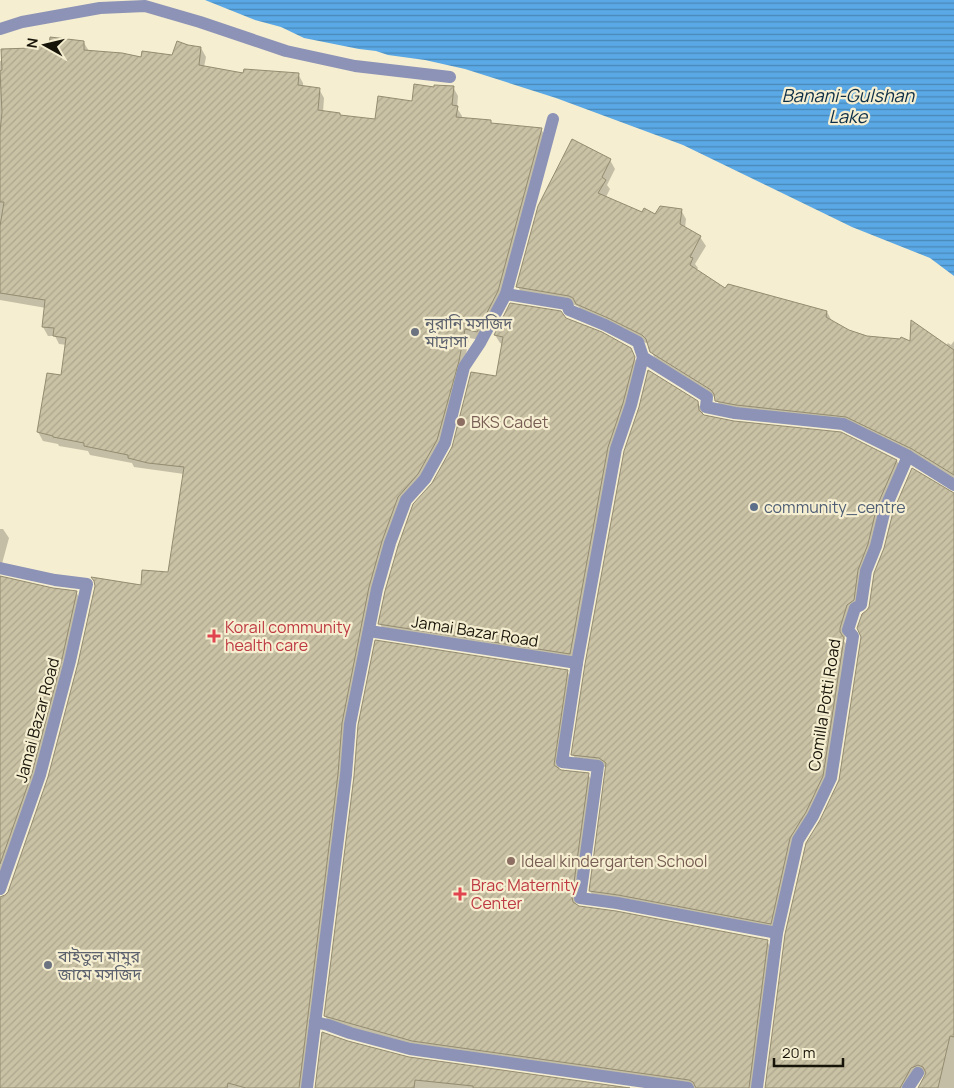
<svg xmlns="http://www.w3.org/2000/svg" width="954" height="1088" font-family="Manrope,'Noto Sans Bengali',sans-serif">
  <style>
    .water { fill: url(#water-rules) }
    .shadow { fill: #0003 }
    .building { fill: url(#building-hatch); stroke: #948c71 }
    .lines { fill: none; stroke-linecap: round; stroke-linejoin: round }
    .street { stroke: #8c93b6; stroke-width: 12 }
    .worship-dot { fill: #6b7280; stroke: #f6eed0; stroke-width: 2 }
    .education-dot { fill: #8d6e63; stroke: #f6eed0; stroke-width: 2 }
    .service-dot { fill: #5c6f8a; stroke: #f6eed0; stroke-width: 2 }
    .health-dot { fill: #e0444e; stroke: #f6eed0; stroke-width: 2 }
    .labels { text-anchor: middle; stroke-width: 4.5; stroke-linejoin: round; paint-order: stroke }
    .worship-label { font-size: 16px; fill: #5b616d; stroke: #f6eed0; text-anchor: start }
    .education-label { font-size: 16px; fill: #785e54; stroke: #f6eed0; text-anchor: start }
    .service-label { font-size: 16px; fill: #4e5e75; stroke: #f6eed0; text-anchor: start }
    .health-label { font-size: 16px; fill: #be3a42; stroke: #f6eed0; text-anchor: start }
    .street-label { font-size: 16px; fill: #171409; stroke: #f6eed0 }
    .water-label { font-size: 18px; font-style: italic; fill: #0d2e47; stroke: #f6eed0 }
  </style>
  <defs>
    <pattern id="water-rules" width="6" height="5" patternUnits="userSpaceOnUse" patternTransform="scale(1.25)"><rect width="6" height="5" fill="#5aa8e5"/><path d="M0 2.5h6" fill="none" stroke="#4988b8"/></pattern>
    <pattern id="building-hatch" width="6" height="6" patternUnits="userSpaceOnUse" patternTransform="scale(1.25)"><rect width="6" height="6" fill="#cac2a5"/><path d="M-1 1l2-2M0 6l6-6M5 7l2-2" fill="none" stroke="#ada68d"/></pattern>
  </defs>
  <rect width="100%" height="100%" fill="#f6eed0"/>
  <polygon class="water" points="205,0 954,0 954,276 930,258 852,227 683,145 556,98 465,69 425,60 388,55 376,51 359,49 304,38 281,27 255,20"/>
  <g class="shadow">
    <polygon points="84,43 89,51 142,59 173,56 201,48 206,57 204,67 244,75 298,74 303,83 303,87 319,89 324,98 323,112 340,114 341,117 376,121 413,102 435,88 453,87 458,96 457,108 462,116 462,119 492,125 541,129 546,138 503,300 482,340 469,338 463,370 442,449 403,506 374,596 304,1088 0,1088 0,898 6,897 9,892 142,586 169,573 184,474 134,467 132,463 90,455 88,451 59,446 58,444 43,441 38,432 62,376 67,345 59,344 55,336 48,336 43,327 46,308 0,300 0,61 33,49"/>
    <polygon points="610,160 615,169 607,185 610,189 606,197 642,213 656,216 681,210 686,219 685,228 700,237 706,246 695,264 698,268 696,271 726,290 827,312 832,321 849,331 867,337 946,346 948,343 951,345 954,341 954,480 852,425 721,409 716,398 656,361 648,344 614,326 582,313 579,307 575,305 523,296 518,287 539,207"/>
    <polygon points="565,319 630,349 639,367 575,662 385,633 380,624 433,484 497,377 503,344 500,343 495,335"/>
    <polygon points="697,402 703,411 703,416 897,461 902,470 845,637 844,641 849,648 828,785 810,821 775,932 595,900 590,891 606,767 578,763 573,755"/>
    <polygon points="954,493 954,1088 919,1088 927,1075 920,1074 910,1088 766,1088 821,820 840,780 868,611"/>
    <polygon points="0,529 3,529 9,538 0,571"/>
    <polygon points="0,578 53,589 76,592 81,601 67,669 0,887"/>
    <polygon points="567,671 572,680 559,770 588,774 593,783 576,906 767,941 772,950 755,1088 691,1088 418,1050 331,1025 325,1016"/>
    <polygon points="347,1042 409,1058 621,1088 316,1088"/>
  </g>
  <g class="building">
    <polygon points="50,37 84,41 84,50 122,53 141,57 142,51 172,55 177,41 188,45 201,47 199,65 243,73 244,69 299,73 298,85 320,88 318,110 340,113 340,115 375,119 378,96 412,101 414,84 434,87 434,85 454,86 452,105 458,106 456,117 491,120 491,123 542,128 498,291 477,332 465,329 459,361 437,440 418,474 398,497 382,541 369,587 342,723 338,774 299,1088 246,1088 228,1083 227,1088 0,1088 0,897 5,895 8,892 48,777 78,663 95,586 94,581 91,577 141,585 142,570 168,572 184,467 148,463 128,458 128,455 84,446 84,443 53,437 53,436 37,432 47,373 61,375 66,338 53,336 54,328 42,327 45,300 0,293 0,226 4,202 0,202 0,132 2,112 0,71 2,70 1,49 32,48 32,43 49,45"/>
    <polygon points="572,139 611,159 602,177 606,180 598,193 642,212 644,208 655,214 660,206 682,209 680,224 701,236 690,257 693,258 690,265 725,288 728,284 827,311 826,317 849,330 867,336 900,339 901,337 910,341 911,320 954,350 954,475 912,449 846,417 736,405 715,401 714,394 711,390 650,352 646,339 642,335 608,318 576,304 573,298 569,296 516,287 538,206"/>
    <polygon points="510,303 561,311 566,318 602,332 631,348 635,357 623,403 608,447 570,654 378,624 385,591 398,546 413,504 432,483 452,447 471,372 496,376 503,337 494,335"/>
    <polygon points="648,370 698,401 699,410 704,415 734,421 841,432 897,460 877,506 868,544 858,570 854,600 847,605 840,628 840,632 844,638 823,776 806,812 790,838 771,924 618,895 589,891 606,763 599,758 571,755 585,664 624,451 639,407"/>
    <polygon points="912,468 954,493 954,1037 950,1036 938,1088 918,1088 926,1073 923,1067 918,1065 911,1068 900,1088 765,1088 785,934 806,843 820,820 839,780 861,637 857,628 862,614 867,610 869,607 874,573 884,548 893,512"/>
    <polygon points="0,576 53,588 77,591 62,659 32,773 0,864"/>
    <polygon points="375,640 568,670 554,765 561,770 589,773 572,897 573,902 579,906 616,911 768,940 749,1088 696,1088 693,1082 689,1080 412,1041 324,1016 354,776 358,725"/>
    <polygon points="322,1032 348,1041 409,1057 630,1088 473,1088 473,1086 415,1080 414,1088 315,1088"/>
  </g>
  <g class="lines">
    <g class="street">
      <polyline points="0,29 22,22 100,8 145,6 200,22 286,51 355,66 450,77"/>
      <polyline points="506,294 567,304 569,310 605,325 638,342 643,357 707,397 706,407 735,413 843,424 908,456 885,509 876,546 866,571 861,605 855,608 848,630 853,636 831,778 813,816 798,840 777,933 757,1088"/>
      <polyline points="643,357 631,405 616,449 577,663 562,762 598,766 580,898 617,903 777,933"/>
      <polyline points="908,456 954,485"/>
      <polyline points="0,568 55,580 87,584 70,661 40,775 0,889"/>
      <polyline points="369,631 577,663"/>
      <polyline points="315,1022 328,1025 350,1033 410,1049 688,1088"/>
      <polyline points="307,1088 346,775 350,724 377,589 390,543 406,500 425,479 445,443 464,367 480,343 506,294 553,119"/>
      <polyline points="908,1088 918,1073"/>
    </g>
  </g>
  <g class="worship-dot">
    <circle cx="415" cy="332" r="5"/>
    <circle cx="48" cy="965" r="5"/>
  </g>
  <g class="education-dot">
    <circle cx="461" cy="422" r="5"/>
    <circle cx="511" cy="861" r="5"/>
  </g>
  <circle class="service-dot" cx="754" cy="507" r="5"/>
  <g class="health-dot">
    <path d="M211.5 628.5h5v5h5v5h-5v5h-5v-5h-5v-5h5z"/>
    <path d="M457.5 886.5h5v5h5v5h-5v5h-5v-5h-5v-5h5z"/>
  </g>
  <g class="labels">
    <g class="worship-label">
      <text x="425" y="329">নূরানি মসজিদ<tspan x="425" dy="18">মাদ্রাসা</tspan></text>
      <text x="58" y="962">বাইতুল মামুর<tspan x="58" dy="18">জামে মসজিদ</tspan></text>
    </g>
    <g class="education-label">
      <text x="471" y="428">BKS Cadet</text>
      <text x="521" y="867">Ideal kindergarten School</text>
    </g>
    <g class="service-label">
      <text x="764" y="513">community_centre</text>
    </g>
    <g class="health-label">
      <text x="225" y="633">Korail community<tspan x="225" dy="18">health care</tspan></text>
      <text x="471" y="891">Brac Maternity<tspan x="471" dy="18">Center</tspan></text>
    </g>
    <g class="street-label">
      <text transform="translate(475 631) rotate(9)" y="6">Jamai Bazar Road</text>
      <text transform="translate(824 705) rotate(-81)" y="6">Comilla Potti Road</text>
      <text transform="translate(37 720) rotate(-75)" y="6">Jamai Bazar Road</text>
    </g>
    <g class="water-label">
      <text x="848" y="102">Banani-Gulshan<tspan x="848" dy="21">Lake</tspan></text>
    </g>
  </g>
  <g transform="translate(45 45) rotate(278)" stroke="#f6eed0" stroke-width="4" paint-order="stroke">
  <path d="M0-4L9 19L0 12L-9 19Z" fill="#171409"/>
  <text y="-8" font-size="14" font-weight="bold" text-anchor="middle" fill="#171409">N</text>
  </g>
  <path d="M774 1058v8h69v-8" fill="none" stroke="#171409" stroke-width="2.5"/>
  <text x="782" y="1058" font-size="15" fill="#171409" stroke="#f6eed0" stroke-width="4" paint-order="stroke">20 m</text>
</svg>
